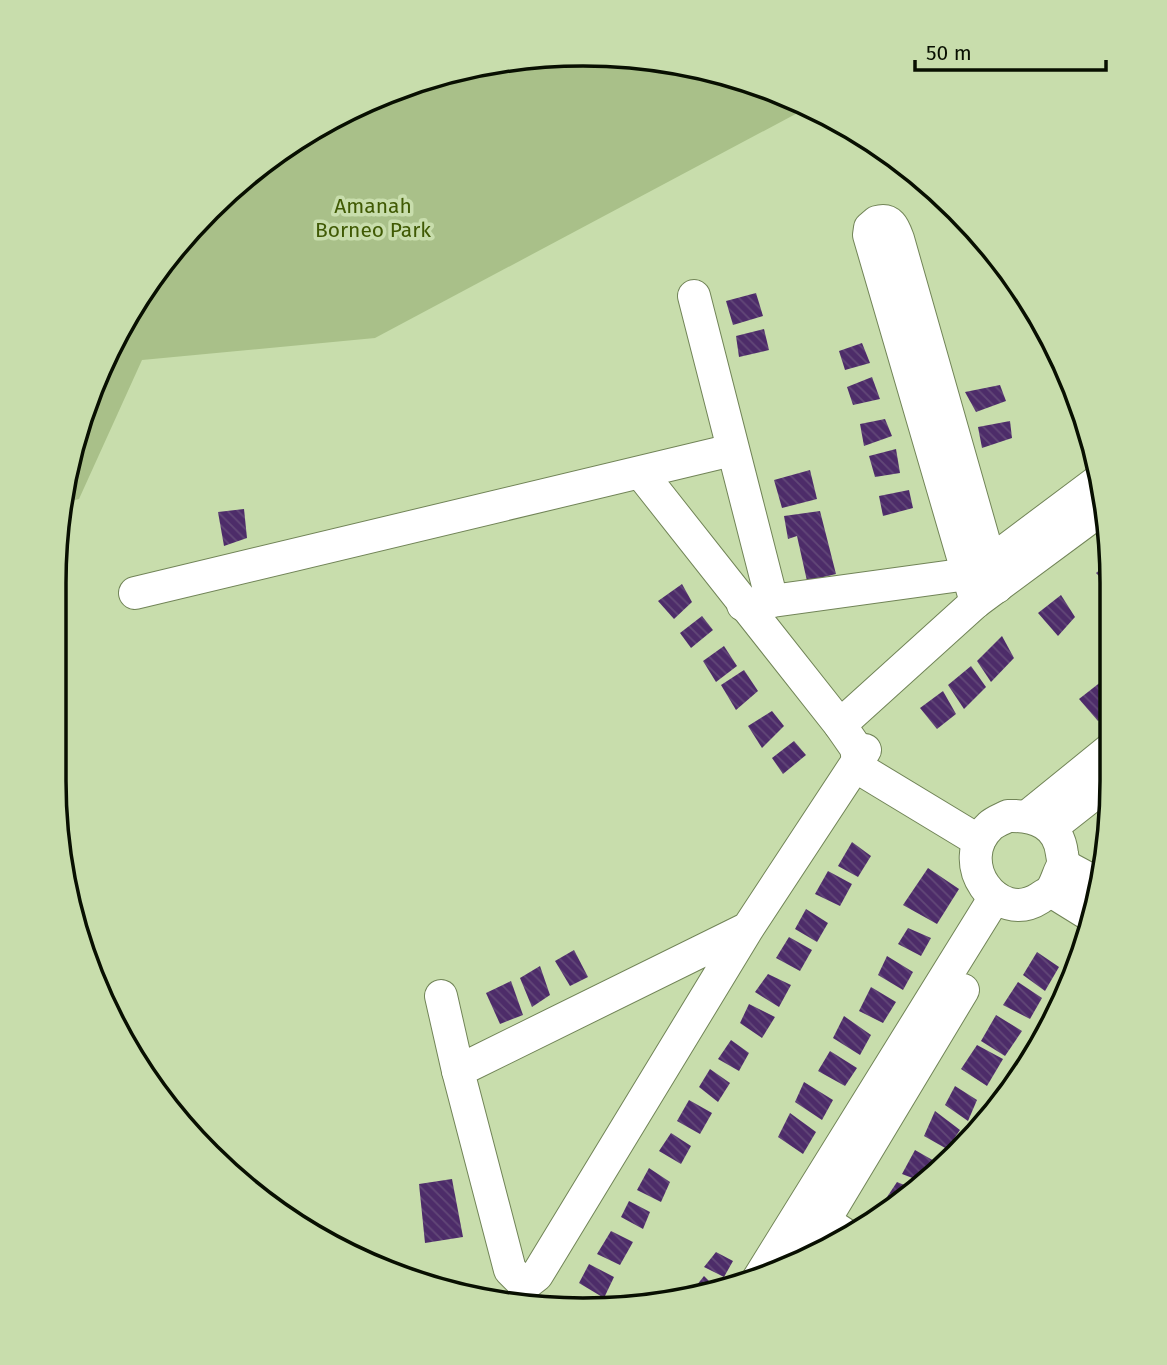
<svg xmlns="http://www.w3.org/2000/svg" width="1167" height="1365" font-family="'Fira Sans',sans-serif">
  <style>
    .green { fill: #a9c089 }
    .building { fill: url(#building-back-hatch) }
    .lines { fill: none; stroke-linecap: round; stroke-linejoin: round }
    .minor-casing { stroke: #718457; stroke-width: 34 }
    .minor { stroke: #fff; stroke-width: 32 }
    .labels { text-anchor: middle; stroke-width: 7; stroke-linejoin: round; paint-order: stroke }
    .park-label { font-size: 21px; fill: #405a04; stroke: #c8ddac }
    .rim { fill: none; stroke: #080f01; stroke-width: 3.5 }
  </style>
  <defs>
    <pattern id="building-back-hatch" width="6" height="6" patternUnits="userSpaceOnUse" patternTransform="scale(1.75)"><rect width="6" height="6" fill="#4d2c69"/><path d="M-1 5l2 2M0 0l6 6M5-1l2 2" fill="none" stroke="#624878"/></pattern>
  </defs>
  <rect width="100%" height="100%" fill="#c8ddac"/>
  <polygon class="green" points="618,55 720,72 804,104 805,109 375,338 142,360 79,499 62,503 109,349 164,261 234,186 319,125 413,82 514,59"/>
  <g class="building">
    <polygon points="756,293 763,316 733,325 726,301"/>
    <polygon points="764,329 769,350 739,357 736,336"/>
    <polygon points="862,343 870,363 845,370 839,351"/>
    <polygon points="872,377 880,399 853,405 847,387"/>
    <polygon points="1000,385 1006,401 976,412 965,392"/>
    <polygon points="1077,397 1086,419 1074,423 1067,400"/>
    <polygon points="885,419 892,436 864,446 860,424"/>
    <polygon points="1010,421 1012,438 982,448 978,427"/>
    <polygon points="896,449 900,473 875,477 869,456"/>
    <polygon points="810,470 817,499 782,508 774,480"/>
    <polygon points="909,490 913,508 883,516 879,496"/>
    <polygon points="244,509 247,538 224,546 218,512"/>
    <polygon points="820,511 836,574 807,581 797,536 788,539 784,516"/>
    <polygon points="1112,560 1112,589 1096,573"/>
    <polygon points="682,584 692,602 674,619 658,601"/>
    <polygon points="1061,595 1075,617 1058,636 1038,613"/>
    <polygon points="702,616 713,630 691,648 680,633"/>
    <polygon points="1002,636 1014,658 991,682 977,661"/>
    <polygon points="724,646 737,666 716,682 703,661"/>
    <polygon points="971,666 986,687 964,709 948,685"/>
    <polygon points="744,670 758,691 736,710 721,685"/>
    <polygon points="1102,681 1112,698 1112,710 1098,721 1079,699"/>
    <polygon points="943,691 956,714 937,729 920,708"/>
    <polygon points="772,711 784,726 762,748 748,726"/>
    <polygon points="794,741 806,755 783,774 772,758"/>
    <polygon points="852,842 871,856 858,877 838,866"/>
    <polygon points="928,868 959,889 937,924 903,905"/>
    <polygon points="828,871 852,884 840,906 815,894"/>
    <polygon points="806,909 828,923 817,942 795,929"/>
    <polygon points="908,928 931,938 921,956 898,944"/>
    <polygon points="789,937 812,950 800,971 776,958"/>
    <polygon points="574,950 588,977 570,986 555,961"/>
    <polygon points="1037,952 1059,967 1045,991 1023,975"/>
    <polygon points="887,956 913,972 903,990 878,975"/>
    <polygon points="540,966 550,995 532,1007 520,978"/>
    <polygon points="768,974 791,985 779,1007 755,992"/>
    <polygon points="511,981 523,1015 500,1024 486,993"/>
    <polygon points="1018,982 1042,998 1030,1019 1003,1005"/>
    <polygon points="871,987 896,1002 883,1023 859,1011"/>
    <polygon points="749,1004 775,1017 762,1038 740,1023"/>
    <polygon points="996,1015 1022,1031 1005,1056 981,1041"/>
    <polygon points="844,1016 871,1035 860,1055 833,1038"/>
    <polygon points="731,1040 749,1053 739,1071 718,1059"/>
    <polygon points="977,1045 1003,1059 987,1086 961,1069"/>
    <polygon points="830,1051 857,1068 845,1086 818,1071"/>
    <polygon points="710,1069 730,1083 718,1102 699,1087"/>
    <polygon points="804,1082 833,1100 822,1120 795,1102"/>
    <polygon points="955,1086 977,1100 968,1121 945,1105"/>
    <polygon points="689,1100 712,1113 700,1134 677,1121"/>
    <polygon points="935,1111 960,1130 947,1149 924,1136"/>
    <polygon points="790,1113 816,1132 803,1154 778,1137"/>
    <polygon points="671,1133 691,1146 681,1164 659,1151"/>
    <polygon points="915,1150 936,1162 930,1177 923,1182 902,1174"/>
    <polygon points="649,1168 670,1182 661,1202 637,1190"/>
    <polygon points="452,1179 463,1237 425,1243 419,1184"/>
    <polygon points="897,1182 914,1189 891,1207 883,1203"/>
    <polygon points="629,1201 650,1212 643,1229 621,1217"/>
    <polygon points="611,1231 633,1242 620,1265 597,1254"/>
    <polygon points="716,1252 733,1261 724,1277 704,1267"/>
    <polygon points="589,1264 614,1277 604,1298 579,1283"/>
    <polygon points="704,1276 717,1289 716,1291 692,1297 689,1295"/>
  </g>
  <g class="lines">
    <defs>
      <g id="minor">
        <polyline points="694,296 772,601"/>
        <polyline points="641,473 840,725 856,748 858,761 865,772 979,841"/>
        <polyline points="135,593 732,450"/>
        <path d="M 976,602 L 869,235 L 870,228 L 877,222 C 891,218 894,228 898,239 L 997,587"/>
        <polyline points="743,605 968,574 990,562 1098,481"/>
        <polyline points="840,725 976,602 1103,508"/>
        <path d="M 1008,816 C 1035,815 1059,824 1062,854 C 1063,860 1064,863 1061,869 C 1058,875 1056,883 1052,889 C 1049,893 1044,895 1040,898 C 997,926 952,862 990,826 C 994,822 1002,819 1008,816 Z"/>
        <polyline points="1028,816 1113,747"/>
        <polyline points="1052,827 1113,779"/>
        <polyline points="1063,865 1102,886"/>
        <polyline points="1051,891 1093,917"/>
        <polyline points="748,928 458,1071 510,1270 518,1278 528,1282 537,1275 748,928 865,750"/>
        <polyline points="441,996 458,1071"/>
        <polyline points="808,1210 850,1238"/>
        <polyline points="800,1261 963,990"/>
        <polyline points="757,1281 995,897"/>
      </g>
    </defs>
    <use href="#minor" class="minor-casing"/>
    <use href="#minor" class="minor"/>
  </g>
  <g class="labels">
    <g class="park-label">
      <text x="373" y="213">Amanah<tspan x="373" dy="24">Borneo Park</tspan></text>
    </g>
  </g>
  <path d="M0 0H1167V1365H0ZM583 66H583A517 517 0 0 1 1100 583V781A517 517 0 0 1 583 1298H583A517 517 0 0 1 66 781V583A517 517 0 0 1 583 66Z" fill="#c8ddac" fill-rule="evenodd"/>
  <path class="rim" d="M583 66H583A517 517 0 0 1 1100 583V781A517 517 0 0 1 583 1298H583A517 517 0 0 1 66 781V583A517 517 0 0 1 583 66Z"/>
  <path d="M915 60v10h191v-10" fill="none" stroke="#080f01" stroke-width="3.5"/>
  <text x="926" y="60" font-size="21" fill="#080f01" stroke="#c8ddac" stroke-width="5" paint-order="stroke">50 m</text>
</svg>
